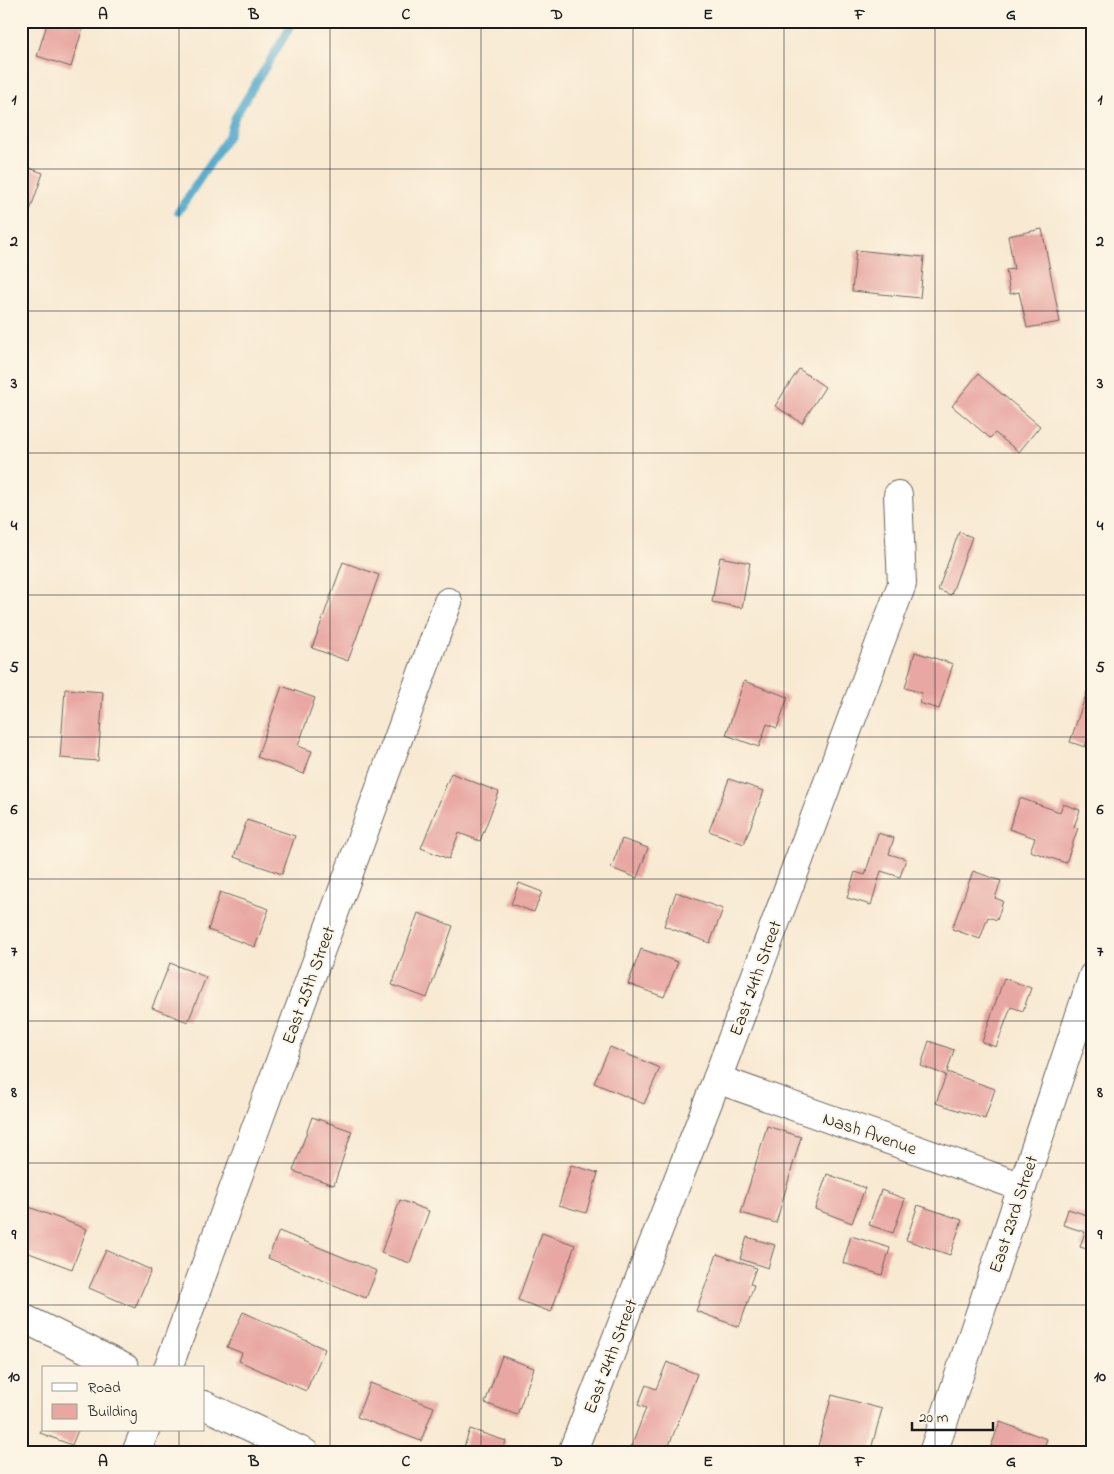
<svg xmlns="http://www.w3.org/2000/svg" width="1114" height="1474" font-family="'Indie Flower',sans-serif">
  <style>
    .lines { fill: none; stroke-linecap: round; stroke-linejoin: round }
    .stream { stroke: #4ca6ca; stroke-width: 8 }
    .building { fill: #e8a7a2 }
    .minor-casing { stroke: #69645c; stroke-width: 30 }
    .minor { stroke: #fff; stroke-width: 28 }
    .grid { fill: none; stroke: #1c1c1c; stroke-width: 1; stroke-opacity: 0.55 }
    .labels { text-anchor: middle; stroke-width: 4; stroke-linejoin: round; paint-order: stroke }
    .street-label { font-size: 18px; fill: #1c1c1c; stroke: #fcf5e5 }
    .neatline { fill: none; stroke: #1c1c1c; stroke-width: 2 }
    .grid-label { font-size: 16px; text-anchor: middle; font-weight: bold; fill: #1c1c1c }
  </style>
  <rect width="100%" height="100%" fill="#fcf5e5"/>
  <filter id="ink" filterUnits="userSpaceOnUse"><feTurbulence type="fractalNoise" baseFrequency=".02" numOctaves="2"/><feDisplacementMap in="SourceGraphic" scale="10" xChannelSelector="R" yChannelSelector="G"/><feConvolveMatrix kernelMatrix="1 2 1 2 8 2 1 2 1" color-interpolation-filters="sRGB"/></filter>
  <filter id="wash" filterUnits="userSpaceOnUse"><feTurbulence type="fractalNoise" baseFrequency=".0096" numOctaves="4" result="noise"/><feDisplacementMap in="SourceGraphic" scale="20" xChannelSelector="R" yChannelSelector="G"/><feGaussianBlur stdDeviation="1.12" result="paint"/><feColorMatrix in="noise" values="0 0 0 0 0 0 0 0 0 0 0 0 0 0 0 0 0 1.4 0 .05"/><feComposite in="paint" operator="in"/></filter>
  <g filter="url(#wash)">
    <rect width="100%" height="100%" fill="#f8e9d2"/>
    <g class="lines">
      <polyline class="stream" points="178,212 229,135 235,117 294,21"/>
    </g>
    <g id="blocks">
      <g class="building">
        <polygon points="48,21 85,21 71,67 37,56"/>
        <polygon points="21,165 43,173 22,234 21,234"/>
        <polygon points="1042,229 1060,322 1027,328 1019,292 1010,294 1006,270 1014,269 1008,236"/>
        <polygon points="856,250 924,257 920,298 852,291"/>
        <polygon points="799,369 825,387 802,423 775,406"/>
        <polygon points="978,374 1040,426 1019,452 995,433 990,438 952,406"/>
        <polygon points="959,532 972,537 951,595 938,590"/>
        <polygon points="720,557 750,563 742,608 712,602"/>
        <polygon points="343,562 379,575 348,661 312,648"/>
        <polygon points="915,652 953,664 939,709 919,703 922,693 905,688"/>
        <polygon points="744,681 788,697 777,728 767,724 759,747 726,735"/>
        <polygon points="282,686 315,698 298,746 312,751 304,774 257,757"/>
        <polygon points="65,689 103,692 98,761 60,758"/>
        <polygon points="1088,689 1093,691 1093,735 1090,734 1085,747 1070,742"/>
        <polygon points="451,773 499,792 480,841 459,833 449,859 421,848"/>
        <polygon points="729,779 764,791 744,844 709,831"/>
        <polygon points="1020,798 1060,812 1063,804 1080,810 1074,827 1078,828 1066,863 1030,851 1035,838 1009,829"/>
        <polygon points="247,820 295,836 282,874 234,857"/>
        <polygon points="878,833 894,838 889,854 906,859 900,877 881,871 871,905 847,898 855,872 865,875"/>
        <polygon points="622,839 648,848 637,878 611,868"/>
        <polygon points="973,871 1001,881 995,898 1003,901 997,920 988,917 980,939 952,929"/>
        <polygon points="519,883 542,892 534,912 511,904"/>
        <polygon points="220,892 269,909 255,947 208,930"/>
        <polygon points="676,892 723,909 710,943 664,926"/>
        <polygon points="418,913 453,926 427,998 392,985"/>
        <polygon points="641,949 678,962 664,997 628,984"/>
        <polygon points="170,963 206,977 188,1022 152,1008"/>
        <polygon points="1004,978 1031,988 1023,1011 1011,1007 996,1047 982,1042"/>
        <polygon points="929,1041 954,1050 947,1072 995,1089 985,1119 936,1103 946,1075 921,1066"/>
        <polygon points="610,1047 660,1068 644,1104 594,1083"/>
        <polygon points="312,1117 352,1131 334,1185 293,1171"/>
        <polygon points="767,1126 801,1137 776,1223 741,1213"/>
        <polygon points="571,1165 598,1173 586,1213 559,1205"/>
        <polygon points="827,1174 865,1188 852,1223 815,1209"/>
        <polygon points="881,1190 905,1199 893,1233 869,1225"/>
        <polygon points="400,1200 429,1211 410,1263 381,1253"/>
        <polygon points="21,1204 87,1229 72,1269 21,1250"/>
        <polygon points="918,1205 962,1220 950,1255 906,1240"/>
        <polygon points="1068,1209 1093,1217 1093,1251 1080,1247 1085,1232 1063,1225"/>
        <polygon points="279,1231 377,1271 366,1298 268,1258"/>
        <polygon points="542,1233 575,1245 551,1312 518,1300"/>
        <polygon points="851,1236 890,1248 882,1275 843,1263"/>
        <polygon points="747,1237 775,1245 768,1268 740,1259"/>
        <polygon points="106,1250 151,1270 135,1308 89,1288"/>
        <polygon points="717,1254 756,1268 750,1284 754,1285 739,1327 696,1311"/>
        <polygon points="243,1312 325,1349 306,1391 239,1361 242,1353 227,1347"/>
        <polygon points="502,1356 534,1368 517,1415 485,1403"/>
        <polygon points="667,1362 697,1374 666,1453 629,1453 646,1408 638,1405 646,1385 656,1389"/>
        <polygon points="370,1383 434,1407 421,1441 357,1417"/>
        <polygon points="832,1395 882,1409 870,1453 816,1453"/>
        <polygon points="44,1422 44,1430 78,1430 72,1445 40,1433"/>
        <polygon points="1000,1422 1047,1439 1042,1453 989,1452"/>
        <polygon points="470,1429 506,1441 502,1453 462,1453"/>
      </g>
    </g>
  </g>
  <g filter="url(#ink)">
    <use href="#blocks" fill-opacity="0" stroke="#69645c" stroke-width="1"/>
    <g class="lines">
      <defs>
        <g id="minor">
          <polyline points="717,1079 1022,1187"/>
          <polyline points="21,1317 125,1368"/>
          <polyline points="168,1368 448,602"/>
          <polyline points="204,1405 305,1453"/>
          <polyline points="136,1453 145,1430"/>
          <polyline points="572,1453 717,1079 902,584 898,495"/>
          <polyline points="933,1453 1093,976"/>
        </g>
      </defs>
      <use href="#minor" class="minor-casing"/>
      <use href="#minor" class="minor"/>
    </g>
  </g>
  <path class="grid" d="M 179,21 L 179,1368M 330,21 L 330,1453M 481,21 L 481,1453M 633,21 L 633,1453M 784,21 L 784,1453M 935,21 L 935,1453M 21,169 L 1093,169M 21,311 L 1093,311M 21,453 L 1093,453M 21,595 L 1093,595M 21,737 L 1093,737M 21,879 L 1093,879M 21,1021 L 1093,1021M 21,1163 L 1093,1163M 21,1305 L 1093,1305M 179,1430 L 179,1453"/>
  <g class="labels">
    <g class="street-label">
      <text transform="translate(755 978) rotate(-70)" y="6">East 24th Street</text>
      <text transform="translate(308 985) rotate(-70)" y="6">East 25th Street</text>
      <text transform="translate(870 1133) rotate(19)" y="6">Nash Avenue</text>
      <text transform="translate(1013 1214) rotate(-72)" y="6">East 23rd Street</text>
      <text transform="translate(610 1356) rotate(-69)" y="6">East 24th Street</text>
    </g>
  </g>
  <rect width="1114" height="1474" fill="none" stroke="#fcf5e5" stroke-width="55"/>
  <rect x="42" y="1366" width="162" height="65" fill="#fcf5e5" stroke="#a29e95"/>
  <rect x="52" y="1383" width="25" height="8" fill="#ffffff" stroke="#a29e95"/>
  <text x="88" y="1392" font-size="15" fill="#1c1c1c">Road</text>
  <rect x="52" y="1404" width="25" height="15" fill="#e8a7a2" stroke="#a29e95"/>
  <text x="88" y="1416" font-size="15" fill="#1c1c1c">Building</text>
  <path d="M912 1422v8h81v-8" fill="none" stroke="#1c1c1c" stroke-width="2.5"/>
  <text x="919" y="1422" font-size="15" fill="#1c1c1c" stroke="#fcf5e5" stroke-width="4" paint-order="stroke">20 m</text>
  <rect x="28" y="28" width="1058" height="1418" class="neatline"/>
  <g class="grid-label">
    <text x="103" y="19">A</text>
    <text x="254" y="19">B</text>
    <text x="406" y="19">C</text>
    <text x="557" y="19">D</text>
    <text x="708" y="19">E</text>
    <text x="860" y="19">F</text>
    <text x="1011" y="19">G</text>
    <text x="14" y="104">1</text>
    <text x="1100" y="104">1</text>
    <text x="14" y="246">2</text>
    <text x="1100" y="246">2</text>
    <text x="14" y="388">3</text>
    <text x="1100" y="388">3</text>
    <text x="14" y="530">4</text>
    <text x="1100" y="530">4</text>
    <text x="14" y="672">5</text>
    <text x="1100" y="672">5</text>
    <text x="14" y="814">6</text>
    <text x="1100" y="814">6</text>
    <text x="14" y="956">7</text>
    <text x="1100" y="956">7</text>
    <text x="14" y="1097">8</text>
    <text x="1100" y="1097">8</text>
    <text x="14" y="1239">9</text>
    <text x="1100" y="1239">9</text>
    <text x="14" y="1381">10</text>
    <text x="1100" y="1381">10</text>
    <text x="103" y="1466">A</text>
    <text x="254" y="1466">B</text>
    <text x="406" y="1466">C</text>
    <text x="557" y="1466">D</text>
    <text x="708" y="1466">E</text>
    <text x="860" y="1466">F</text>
    <text x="1011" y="1466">G</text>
  </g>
</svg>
